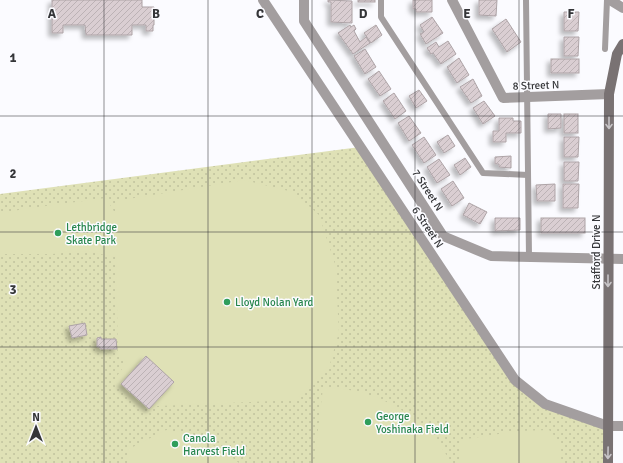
<svg xmlns="http://www.w3.org/2000/svg" width="623" height="463" font-family="Signika,sans-serif">
  <style>
    .park { fill: url(#park-dots) }
    .pitch { fill: #dfe1b6 }
    .building { fill: url(#building-hatch); stroke: #ada3a6; filter: url(#shadow) }
    .lines { fill: none; stroke-linecap: round; stroke-linejoin: round }
    .service { stroke: #a39e9f; stroke-width: 6 }
    .minor { stroke: #a39e9f; stroke-width: 10 }
    .secondary { stroke: #797273; stroke-width: 10 }
    .oneway { stroke: #c7c4c7 }
    .grid { fill: none; stroke: #343538; stroke-width: 1; stroke-opacity: 0.55 }
    .leisure-dot { fill: #2e9e5b; stroke: #fbfbff; stroke-width: 1.5 }
    .labels { text-anchor: middle; stroke-width: 3; stroke-linejoin: round; paint-order: stroke }
    .street-label { font-size: 11px; fill: #343538; stroke: #fbfbff }
    .leisure-label { font-size: 11px; fill: #27864d; stroke: #fbfbff; text-anchor: start }
    .grid-label { font-size: 13px; text-anchor: middle; font-weight: bold; fill: #343538; stroke: #fbfbff; stroke-width: 3; stroke-linejoin: round; paint-order: stroke }
  </style>
  <defs>
    <pattern id="park-dots" width="8" height="8" patternUnits="userSpaceOnUse"><rect width="8" height="8" fill="#dfe1b6"/><path d="M2 2h.1M6 6h.1" fill="none" stroke="#c0c29d" stroke-width="1.8" stroke-linecap="round"/></pattern>
    <pattern id="building-hatch" width="6" height="6" patternUnits="userSpaceOnUse"><rect width="6" height="6" fill="#daced2"/><path d="M-1 1l2-2M0 6l6-6M5 7l2-2" fill="none" stroke="#bcb2b5"/></pattern>
    <filter id="shadow"><feDropShadow dx="-3.5" dy="3.5" stdDeviation="2" flood-color="#0004"/></filter>
  </defs>
  <rect width="100%" height="100%" fill="#fbfbff"/>
  <polygon class="park" points="360,147 515,380 545,404 608,426 608,463 0,463 0,194"/>
  <g class="pitch">
    <polygon points="244,180 293,192 319,215 335,264 339,332 330,364 296,400 157,406 150,402 144,409 112,383 127,362 118,355 116,257 85,251 52,254 0,254 0,214 23,209 106,198 115,213 116,201"/>
    <path d="M 323,388 C 374,386 428,417 451,463 L 314,463 Z"/>
    <path d="M 166,430 C 194,433 217,445 239,463 L 127,463 L 127,450 Z"/>
    <polygon points="549,430 559,441 559,463 459,463 460,440 518,431"/>
  </g>
  <g class="building">
    <polygon points="52,0 142,0 142,7 154,7 154,25 153,25 153,31 146,31 146,25 132,25 132,35 86,35 85,25 63,25 63,33 52,33"/>
    <polygon points="328,0 352,1 352,23 331,22 331,2 328,2"/>
    <rect x="358" y="0" width="17" height="2"/>
    <polygon points="413,0 432,0 432,12 416,12 416,9 413,9"/>
    <polygon points="479,0 497,0 496,16 479,15"/>
    <polygon points="564,12 579,12 578,31 564,31"/>
    <polygon points="432,17 443,33 426,44 420,34 424,32 420,25"/>
    <polygon points="506,19 521,42 507,52 492,29"/>
    <polygon points="350,25 351,27 354,25 356,29 354,31 360,42 366,37 370,43 353,54 338,33"/>
    <polygon points="376,25 382,35 371,43 364,33"/>
    <polygon points="564,37 579,37 578,56 564,56"/>
    <polygon points="448,41 456,54 441,64 433,53 431,54 427,48 436,42 439,47"/>
    <polygon points="365,49 376,67 365,74 354,56"/>
    <polygon points="459,58 469,75 457,83 447,67"/>
    <rect x="551" y="59" width="28" height="14"/>
    <polygon points="379,71 391,89 380,96 368,79"/>
    <polygon points="473,79 482,96 471,103 460,87"/>
    <polygon points="419,90 427,101 416,108 409,96"/>
    <polygon points="394,93 406,111 395,119 383,101"/>
    <polygon points="484,101 495,116 483,124 473,108"/>
    <polygon points="548,114 561,114 561,128 548,129"/>
    <rect x="564" y="114" width="14" height="19"/>
    <polygon points="409,116 421,133 409,141 398,123"/>
    <polygon points="499,118 513,118 513,121 521,121 521,133 506,133 506,142 493,142 493,131 499,131"/>
    <polygon points="448,135 455,146 444,153 437,142"/>
    <polygon points="424,137 436,155 424,163 412,145"/>
    <polygon points="564,137 579,137 578,157 564,157"/>
    <polygon points="511,156 511,168 499,167 499,164 495,164 495,157"/>
    <polygon points="465,158 471,167 460,175 454,165"/>
    <polygon points="439,159 450,175 437,183 427,167"/>
    <polygon points="564,162 579,162 578,181 564,181"/>
    <polygon points="453,181 464,198 452,206 441,189"/>
    <polygon points="555,184 555,201 537,201 536,185"/>
    <polygon points="563,184 579,184 578,208 563,208"/>
    <polygon points="469,203 487,212 480,224 463,215"/>
    <polygon points="495,218 520,218 520,230 495,231"/>
    <rect x="541" y="218" width="44" height="15"/>
    <polygon points="85,323 87,335 72,338 69,326"/>
    <polygon points="101,337 101,339 116,339 117,349 100,349 100,347 97,347 97,338"/>
    <polygon points="146,356 174,382 149,409 121,384"/>
  </g>
  <g class="lines">
    <g class="service">
      <polyline points="381,0 381,17 483,173 528,175"/>
      <polyline points="526,0 529,256"/>
      <polyline points="605,49 607,0"/>
    </g>
    <g class="minor">
      <polyline points="263,0 515,380 545,404 608,426 623,426"/>
      <polyline points="304,0 304,21 443,236 491,256 623,259"/>
      <polyline points="452,0 503,98 609,94"/>
      <polyline points="610,0 623,8"/>
    </g>
    <polyline class="secondary" points="608,463 609,94 617,54 623,44"/>
  </g>
  <defs><path id="oneway-shaft" d="M-6 0H5M1.5-3L5.5 0L1.5 3" fill="none" stroke-width="1.6" stroke-linecap="round" stroke-linejoin="round"/></defs>
  <g class="oneway">
    <use href="#oneway-shaft" transform="translate(609 123) rotate(90)"/>
    <use href="#oneway-shaft" transform="translate(608 281) rotate(90)"/>
    <use href="#oneway-shaft" transform="translate(608 453) rotate(91)"/>
  </g>
  <path class="grid" d="M 104,0 L 104,463M 208,0 L 208,463M 312,0 L 312,463M 415,0 L 415,463M 519,0 L 519,463M 0,116 L 623,116M 0,232 L 623,232M 0,347 L 623,347"/>
  <g class="leisure-dot">
    <circle cx="58" cy="233" r="4"/>
    <circle cx="227" cy="302" r="4"/>
    <circle cx="368" cy="422" r="4"/>
    <circle cx="175" cy="444" r="4"/>
  </g>
  <g class="labels">
    <g class="street-label">
      <text transform="translate(536 85) rotate(-2)" y="4">8 Street N</text>
      <text transform="translate(428 190) rotate(57)" y="4">7 Street N</text>
      <text transform="translate(428 227) rotate(56)" y="4">6 Street N</text>
      <text transform="translate(596 252) rotate(-90)" y="4">Stafford Drive N</text>
    </g>
    <g class="leisure-label">
      <text x="66" y="231">Lethbridge<tspan x="66" dy="13">Skate Park</tspan></text>
      <text x="235" y="306">Lloyd Nolan Yard</text>
      <text x="376" y="420">George<tspan x="376" dy="13">Yoshinaka Field</tspan></text>
      <text x="183" y="442">Canola<tspan x="183" dy="13">Harvest Field</tspan></text>
    </g>
  </g>
  <g class="grid-label">
    <text x="52" y="18">A</text>
    <text x="156" y="18">B</text>
    <text x="260" y="18">C</text>
    <text x="363" y="18">D</text>
    <text x="467" y="18">E</text>
    <text x="571" y="18">F</text>
    <text x="13" y="62">1</text>
    <text x="13" y="178">2</text>
    <text x="13" y="294">3</text>
  </g>
  <g transform="translate(36 427)" stroke="#fbfbff" stroke-width="3" paint-order="stroke">
  <path d="M0-3L7 15L0 10L-7 15Z" fill="#343538"/>
  <text y="-6" font-size="11" font-weight="bold" text-anchor="middle" fill="#343538">N</text>
  </g>
</svg>
